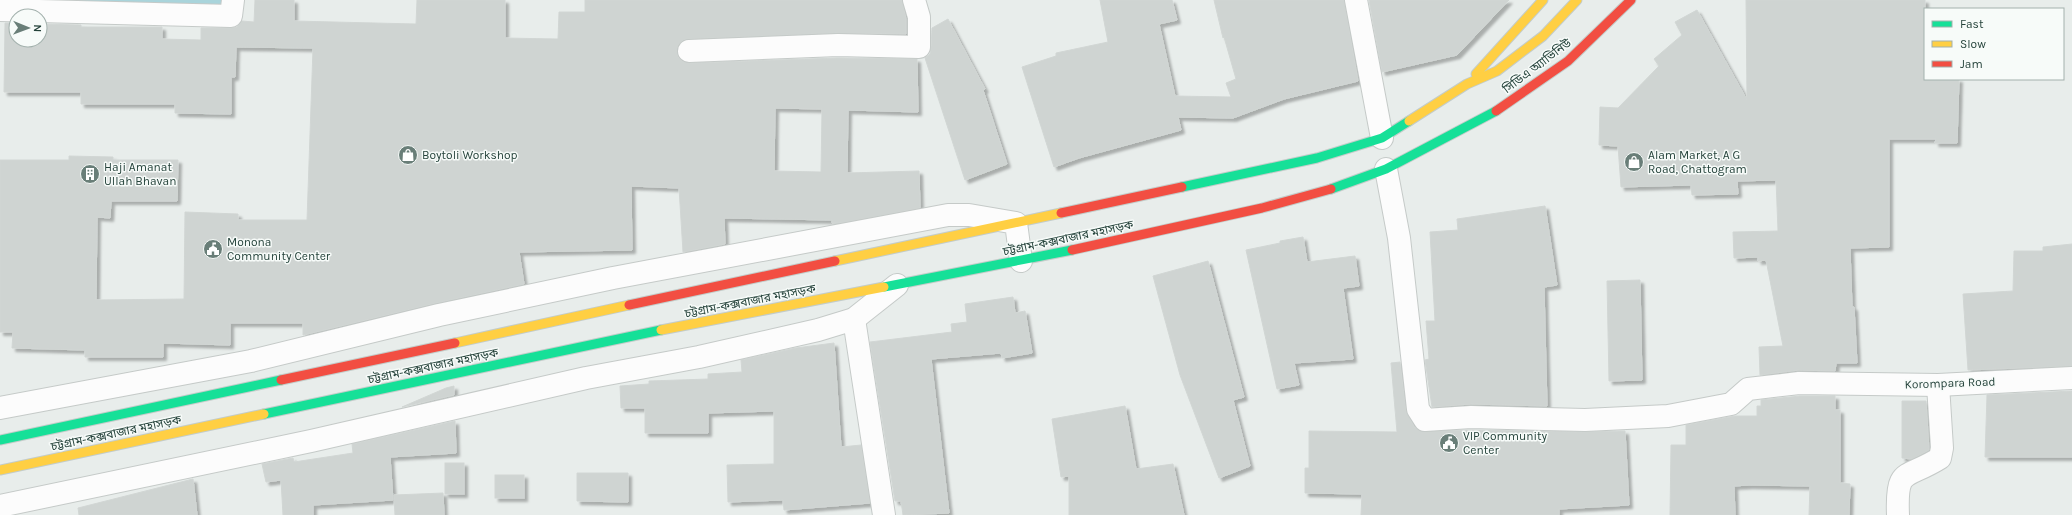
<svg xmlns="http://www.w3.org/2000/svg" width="2072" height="515" font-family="Karla,'Noto Sans Bengali',sans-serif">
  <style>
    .water { fill: #a9d4db }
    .building { fill: #cfd4d2; stroke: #d1d6d4; fill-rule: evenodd; filter: url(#shadow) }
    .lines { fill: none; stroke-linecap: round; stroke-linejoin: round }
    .street-casing { stroke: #c5cac8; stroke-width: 24 }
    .fast-casing { stroke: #c3ccc9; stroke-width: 11 }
    .slow-casing { stroke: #c3ccc9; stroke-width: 11 }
    .jam-casing { stroke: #c3ccc9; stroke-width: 11 }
    .street { stroke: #fcfcfc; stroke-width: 22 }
    .fast { stroke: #16e098; stroke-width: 9 }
    .slow { stroke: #ffcf43; stroke-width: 9 }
    .jam { stroke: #f24e42; stroke-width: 9 }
    .labels { text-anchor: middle; stroke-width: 3; stroke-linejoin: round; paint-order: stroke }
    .street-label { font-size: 12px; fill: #24423a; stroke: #f7fbf9 }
    .poi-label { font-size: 12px; fill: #24423a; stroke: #f7fbf9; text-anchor: start }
  </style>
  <defs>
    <filter id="shadow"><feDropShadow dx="3.5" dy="3.5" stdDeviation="1" flood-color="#0004"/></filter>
  </defs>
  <rect width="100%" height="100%" fill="#e8edeb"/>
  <polygon class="water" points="60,0 228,0 227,6"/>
  <g class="building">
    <path d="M 255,0 L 294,0 L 294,21 L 416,24 L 417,0 L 505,0 L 505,38 L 558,39 L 559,12 L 585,12 L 585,0 L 902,0 L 906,19 L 906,34 L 838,33 L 688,39 L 683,40 L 678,45 L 677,52 L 678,57 L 683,62 L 690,63 L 838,58 L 917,59 L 918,112 L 848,110 L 847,173 L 919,171 L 920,208 L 840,223 L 832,223 L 832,220 L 724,218 L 725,244 L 683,252 L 679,188 L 631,186 L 632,250 L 519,252 L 524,284 L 436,303 L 303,335 L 303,323 L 230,323 L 230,345 L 163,343 L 163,357 L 85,357 L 85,350 L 12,348 L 13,332 L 0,332 L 0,160 L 69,160 L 69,156 L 113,157 L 113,160 L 178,160 L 177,201 L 111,201 L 110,218 L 97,217 L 96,300 L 184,299 L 185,212 L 238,214 L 238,220 L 307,220 L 313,48 L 236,47 L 235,77 L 231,77 L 231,114 L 175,113 L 175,104 L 81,104 L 81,92 L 4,92 L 5,23 L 16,23 L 16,40 L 40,40 L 40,24 L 81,25 L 81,27 L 162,27 L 162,39 L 201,40 L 201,28 L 231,28 L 237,27 L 242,21 L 254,22 ZM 775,108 L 822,109 L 821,172 L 774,171 Z"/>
    <polygon points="1100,0 1172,0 1177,20 1159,24 1175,96 1231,97 1226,83 1236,79 1224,37 1223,38 1214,0 1344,0 1358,81 1284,99 1233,118 1178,117 1181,130 1079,158 1054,167 1022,67 1056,56 1056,53 1108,42"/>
    <polygon points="1369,0 1509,0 1457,55 1382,72"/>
    <polygon points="1746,0 1925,0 1925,79 1959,79 1957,143 1935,143 1936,139 1889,139 1889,247 1850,248 1852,307 1854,307 1857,363 1836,363 1835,371 1799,370 1760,375 1759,347 1783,346 1766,260 1758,261 1758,257 1734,258 1733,232 1778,231 1776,180 1737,181 1738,194 1692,195 1691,185 1621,187 1618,146 1599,145 1600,107 1618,108 1659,66 1654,59 1682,35 1675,22 1697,10 1747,100"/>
    <polygon points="948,19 985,89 983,90 1007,164 965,180 925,58 930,54 931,47 932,28"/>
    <polygon points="1545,206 1557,285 1544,287 1547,406 1471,404 1432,407 1425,360 1429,359 1426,321 1435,321 1430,232 1458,230 1457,219"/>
    <polygon points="1303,237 1307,262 1355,256 1359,286 1343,288 1353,359 1294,363 1299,385 1277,389 1246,250 1280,243 1280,241"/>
    <polygon points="2072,244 2072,366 1968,370 1963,294 2013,291 2014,251 2043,251 2043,247"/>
    <polygon points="1208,261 1244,397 1233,400 1250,466 1219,478 1180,375 1153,276"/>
    <polygon points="1640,280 1642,380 1609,381 1607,281"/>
    <polygon points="1013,297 1015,313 1025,311 1032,353 1002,358 1001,353 931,359 949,513 903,515 901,501 895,501 870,342 952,332 951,324 967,322 965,304"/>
    <polygon points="834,343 841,447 861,445 870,503 784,510 783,500 728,502 727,465 774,464 774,411 708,413 708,433 645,433 645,408 621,408 620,386 649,384 649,381 708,379 708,374 742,372 741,360 796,348"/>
    <polygon points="1400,362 1406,411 1414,427 1420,431 1471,430 1585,432 1625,431 1629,505 1559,509 1559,515 1361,515 1362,494 1305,493 1305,468 1309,468 1309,431 1397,432 1391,363"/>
    <polygon points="454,386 454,395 402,407 446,388"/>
    <polygon points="2072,391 2072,457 1985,457 1987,395"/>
    <polygon points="1800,396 1835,396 1835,410 1840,410 1840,483 1850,484 1849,515 1809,515 1810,486 1749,485 1734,486 1735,515 1670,515 1671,445 1686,445 1686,425 1735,416 1757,416 1757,406 1761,406 1761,400"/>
    <polygon points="1902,401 1926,401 1929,450 1912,459 1902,458"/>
    <polygon points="1125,406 1136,469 1173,464 1184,515 1069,515 1069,476 1061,477 1052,419"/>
    <polygon points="455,421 456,453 390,457 393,500 313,505 313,515 283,515 281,480 266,482 262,464 293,458 294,462 353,453 352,444"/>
    <rect x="445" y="463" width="19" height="31"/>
    <polygon points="577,473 628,473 628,502 577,501"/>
    <rect x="495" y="475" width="29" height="23"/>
    <polygon points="193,479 197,515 79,515 78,508"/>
    <polygon points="443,493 444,515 395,515 394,495"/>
  </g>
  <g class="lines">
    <defs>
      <g id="street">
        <polyline points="1356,0 1382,138"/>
        <polyline points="0,10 231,16 233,0"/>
        <polyline points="689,51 838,45 919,47 919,17 914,0"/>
        <polyline points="1386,169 1399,238 1418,409 1425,420 1471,417 1585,420 1668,416 1731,404 1748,389 1799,383 1938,385 2072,378"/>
        <polyline points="854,319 884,515"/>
        <polyline points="0,408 251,361 439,315 613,278 948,215 969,215 1016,223 1021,261"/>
        <polyline points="0,506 311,441 586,378 699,357 818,330 854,319 897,285"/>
        <path d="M 1898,515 C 1896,466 1905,480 1940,458 L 1942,448 L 1938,385"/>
      </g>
      <g id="fast">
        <polyline points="1182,187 1317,158 1382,138 1409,121"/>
        <polyline points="1331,189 1386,169 1496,111"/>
        <polyline points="884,287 1072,250"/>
        <polyline points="264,414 661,330"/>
        <polyline points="0,440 281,380"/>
      </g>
      <g id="slow">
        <polyline points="1476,74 1543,0"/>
        <polyline points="1409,121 1467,84 1497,71 1543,36 1577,0"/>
        <polyline points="835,261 1061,213"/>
        <polyline points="661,330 884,287"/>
        <polyline points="455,343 629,305"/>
        <polyline points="0,470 264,414"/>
      </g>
      <g id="jam">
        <polyline points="1496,111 1568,61 1631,0"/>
        <polyline points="1061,213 1182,187"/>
        <polyline points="1072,250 1262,208 1331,189"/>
        <polyline points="629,305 835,261"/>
        <polyline points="281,380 455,343"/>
      </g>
    </defs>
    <use href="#street" class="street-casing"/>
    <use href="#fast" class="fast-casing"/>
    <use href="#slow" class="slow-casing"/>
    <use href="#jam" class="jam-casing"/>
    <use href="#street" class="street"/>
    <use href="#fast" class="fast"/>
    <use href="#slow" class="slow"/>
    <use href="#jam" class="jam"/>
  </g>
  <defs>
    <symbol id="shop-disc" viewBox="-11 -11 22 22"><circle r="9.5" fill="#697e78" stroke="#f7fbf9"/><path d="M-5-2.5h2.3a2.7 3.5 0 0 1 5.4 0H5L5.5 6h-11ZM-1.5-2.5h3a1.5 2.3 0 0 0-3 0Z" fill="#fff"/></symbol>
    <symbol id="building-disc" viewBox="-11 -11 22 22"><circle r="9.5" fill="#697e78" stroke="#f7fbf9"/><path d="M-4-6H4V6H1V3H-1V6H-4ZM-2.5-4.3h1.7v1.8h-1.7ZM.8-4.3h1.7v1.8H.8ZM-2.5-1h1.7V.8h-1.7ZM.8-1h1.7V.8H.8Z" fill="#fff"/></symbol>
    <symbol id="civic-disc" viewBox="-11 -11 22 22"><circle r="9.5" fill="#697e78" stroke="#f7fbf9"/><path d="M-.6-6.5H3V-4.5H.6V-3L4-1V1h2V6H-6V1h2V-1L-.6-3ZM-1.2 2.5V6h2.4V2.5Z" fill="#fff"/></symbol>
  </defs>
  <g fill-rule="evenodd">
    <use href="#shop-disc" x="397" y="144" width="22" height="22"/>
    <use href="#shop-disc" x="1623" y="151" width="22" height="22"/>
    <use href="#building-disc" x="79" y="163" width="22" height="22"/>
    <use href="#civic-disc" x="202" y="238" width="22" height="22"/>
    <use href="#civic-disc" x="1438" y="432" width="22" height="22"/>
  </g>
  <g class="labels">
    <g class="street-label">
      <text transform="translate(1537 66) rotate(-37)" y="4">সিডিএ অ্যাভিনিউ</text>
      <text transform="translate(1068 238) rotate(-12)" y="4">চট্টগ্রাম-কক্সবাজার মহাসড়ক</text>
      <text transform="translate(750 301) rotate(-11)" y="4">চট্টগ্রাম-কক্সবাজার মহাসড়ক</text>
      <text transform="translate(433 366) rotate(-12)" y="4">চট্টগ্রাম-কক্সবাজার মহাসড়ক</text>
      <text transform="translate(1950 383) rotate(-2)" y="4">Korompara Road</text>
      <text transform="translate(116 433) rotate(-12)" y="4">চট্টগ্রাম-কক্সবাজার মহাসড়ক</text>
    </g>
    <g class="poi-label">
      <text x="422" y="159">Boytoli Workshop</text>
      <text x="1648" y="159">Alam Market, A G<tspan x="1648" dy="14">Road, Chattogram</tspan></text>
      <text x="104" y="171">Haji Amanat<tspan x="104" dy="14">Ullah Bhavan</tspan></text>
      <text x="227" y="246">Monona<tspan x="227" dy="14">Community Center</tspan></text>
      <text x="1463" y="440">VIP Community<tspan x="1463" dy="14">Center</tspan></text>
    </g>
  </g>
  <rect x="1924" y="8" width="140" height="72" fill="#f7fbf9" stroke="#a3b1ad"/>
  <rect x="1932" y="21" width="20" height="6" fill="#16e098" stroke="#a3b1ad"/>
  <text x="1960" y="28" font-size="12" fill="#24423a">Fast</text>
  <rect x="1932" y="41" width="20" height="6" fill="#ffcf43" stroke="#a3b1ad"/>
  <text x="1960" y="48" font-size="12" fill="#24423a">Slow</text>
  <rect x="1932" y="61" width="20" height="6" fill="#f24e42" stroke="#a3b1ad"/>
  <text x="1960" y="68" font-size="12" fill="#24423a">Jam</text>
  <g transform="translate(28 28) rotate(91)"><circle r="19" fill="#f7fbf9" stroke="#a3b1ad"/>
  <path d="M0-3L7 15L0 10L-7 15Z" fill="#697e78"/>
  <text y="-6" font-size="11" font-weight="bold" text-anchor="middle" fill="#24423a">N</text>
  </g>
</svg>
